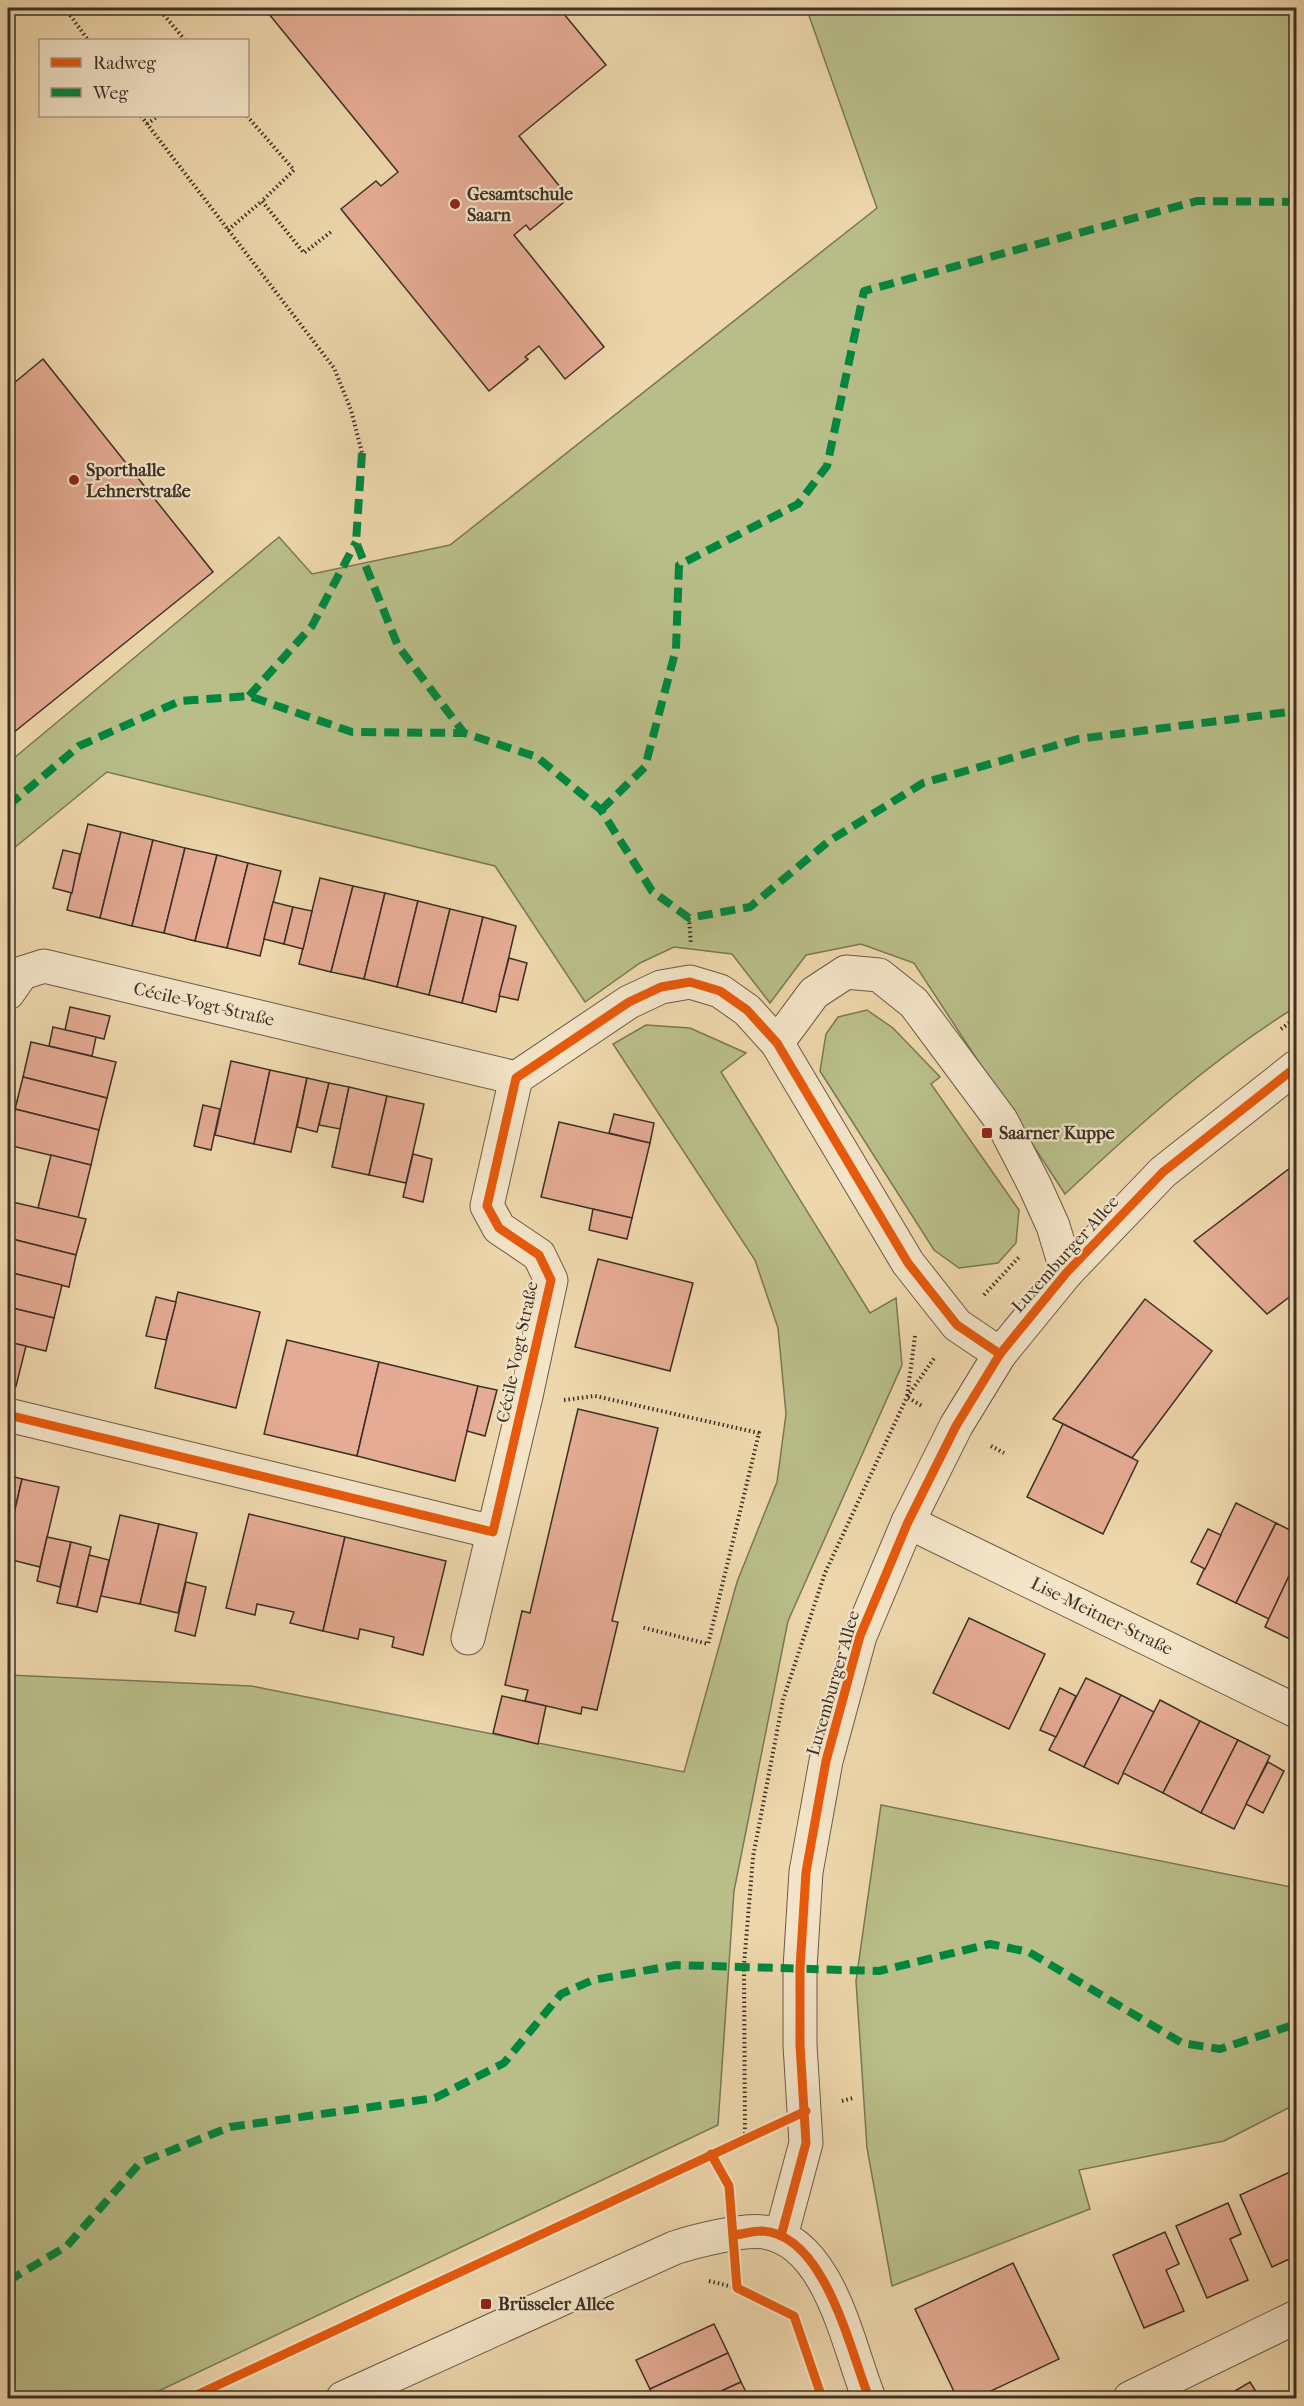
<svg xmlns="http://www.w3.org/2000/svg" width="1304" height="2406" font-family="'IM FELL French Canon',serif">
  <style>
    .green { fill: #b9be89; stroke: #7a7758; stroke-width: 1.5 }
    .building { fill: #e5ab94; stroke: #3b3026; stroke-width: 1.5 }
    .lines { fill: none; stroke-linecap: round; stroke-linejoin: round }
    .minor-casing { stroke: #685a48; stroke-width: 35 }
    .path { stroke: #3b3026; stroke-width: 4; stroke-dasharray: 1.5 3; stroke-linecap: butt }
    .minor { stroke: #f4e5c9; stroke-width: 33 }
    .quiet { stroke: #00873e; stroke-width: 8; stroke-dasharray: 15 8; stroke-linecap: butt }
    .cycleway-casing { stroke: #f4e5c9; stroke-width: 13 }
    .cycleway { stroke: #e8590c; stroke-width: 9 }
    .poi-dot { fill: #8f2418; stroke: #f4e5c9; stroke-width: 2 }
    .labels { text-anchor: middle; stroke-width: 4.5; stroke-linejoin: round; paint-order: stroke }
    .poi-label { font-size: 18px; font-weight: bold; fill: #3b3026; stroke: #f4e5c9; text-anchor: start }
    .street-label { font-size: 18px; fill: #3b3026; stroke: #f4e5c9 }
  </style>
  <rect width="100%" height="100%" fill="#eed7ac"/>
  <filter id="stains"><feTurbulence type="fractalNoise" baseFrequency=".00333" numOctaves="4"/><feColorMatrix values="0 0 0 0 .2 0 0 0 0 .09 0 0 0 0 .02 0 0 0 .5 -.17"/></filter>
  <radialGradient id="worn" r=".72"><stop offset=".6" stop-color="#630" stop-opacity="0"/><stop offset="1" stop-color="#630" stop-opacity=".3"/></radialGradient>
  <g class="green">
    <path d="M 813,8 L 1296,8 L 1296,1007 C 1214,1057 1135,1128 1065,1194 L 914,963 L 861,944 L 806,955 L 770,1003 L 732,954 L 674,947 L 640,963 L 585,1002 L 495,866 L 107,772 L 8,853 L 8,763 L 279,537 L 312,574 L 450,545 L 877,208 L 807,10 Z"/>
    <polygon points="867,1010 893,1028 940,1077 931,1084 1019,1210 1016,1243 998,1263 959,1268 934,1250 820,1071 826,1034 838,1017"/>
    <polygon points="646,1025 690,1028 746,1053 721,1072 870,1313 896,1298 902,1365 788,1621 734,1891 718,2125 144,2398 8,2398 8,1675 251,1686 684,1772 737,1582 777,1482 786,1414 778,1328 755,1260 613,1044"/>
    <polygon points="881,1805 1296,1888 1296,2104 1224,2141 1079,2170 1090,2209 892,2286 867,2148 856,1981"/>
  </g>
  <g class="building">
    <polygon points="264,8 559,8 606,65 519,136 569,198 530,230 526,225 514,235 604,347 565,379 539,346 525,357 528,359 489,391 341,209 376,181 381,186 398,172"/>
    <polygon points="43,359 213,572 8,737 8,388"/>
    <polygon points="88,824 121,832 100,918 67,910"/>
    <polygon points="121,832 153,840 132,926 100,918"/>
    <polygon points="153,840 185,848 164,933 132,926"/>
    <polygon points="185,848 217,855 195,941 164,933"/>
    <polygon points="63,850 80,854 72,893 53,888"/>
    <polygon points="217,855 248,863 227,948 195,941"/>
    <polygon points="248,863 281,871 260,956 227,948"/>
    <polygon points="320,878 353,886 331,972 299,964"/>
    <polygon points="353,886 385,893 364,979 331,972"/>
    <polygon points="385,893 418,901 397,987 364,979"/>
    <polygon points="418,901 450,909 429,995 397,987"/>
    <polygon points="273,902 293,907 284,944 264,939"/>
    <polygon points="293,907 312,911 303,949 284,944"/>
    <polygon points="450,909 483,917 462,1003 429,995"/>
    <polygon points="483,917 516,926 496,1012 462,1003"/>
    <polygon points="509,958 527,963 518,1000 499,996"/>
    <polygon points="70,1007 110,1016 104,1039 65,1030"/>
    <polygon points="53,1027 96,1037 92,1056 49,1046"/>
    <polygon points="31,1042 116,1062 107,1098 23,1077"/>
    <polygon points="231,1061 270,1070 254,1144 215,1135"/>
    <polygon points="270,1070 307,1078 291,1152 254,1144"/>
    <polygon points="23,1077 107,1098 99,1130 15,1109"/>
    <polygon points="307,1078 329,1083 317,1132 297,1127"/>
    <polygon points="329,1083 349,1087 340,1129 319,1125"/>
    <polygon points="349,1087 387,1096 369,1175 332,1167"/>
    <polygon points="387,1096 424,1104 406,1183 369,1175"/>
    <polygon points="203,1105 220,1109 211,1150 194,1146"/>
    <polygon points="15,1109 99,1130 91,1165 8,1145"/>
    <polygon points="614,1114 654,1123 650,1143 609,1133"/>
    <polygon points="559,1122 650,1143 632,1218 541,1197"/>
    <polygon points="413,1154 432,1159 423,1202 403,1197"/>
    <polygon points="51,1155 91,1165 78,1218 38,1208"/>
    <polygon points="1296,1163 1296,1176 1290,1168"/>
    <polygon points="1290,1168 1296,1176 1296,1292 1267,1314 1194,1241"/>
    <polygon points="8,1201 86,1219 76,1255 8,1238"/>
    <polygon points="593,1209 632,1218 627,1239 589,1230"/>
    <polygon points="8,1238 76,1255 69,1287 8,1272"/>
    <polygon points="598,1259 693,1283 670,1371 575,1347"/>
    <polygon points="8,1272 62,1285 54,1318 8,1307"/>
    <polygon points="178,1292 260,1312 236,1408 155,1388"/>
    <polygon points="156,1297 176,1302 166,1340 146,1336"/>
    <polygon points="1145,1299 1212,1351 1132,1458 1053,1419"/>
    <polygon points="8,1307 54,1318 46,1351 8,1342"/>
    <polygon points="287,1340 379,1362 357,1456 264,1434"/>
    <polygon points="8,1342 26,1346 16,1386 8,1384"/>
    <polygon points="379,1362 478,1386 455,1481 357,1456"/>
    <polygon points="478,1386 497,1390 485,1436 467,1431"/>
    <polygon points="578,1409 658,1428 612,1621 618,1622 597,1710 582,1707 581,1714 525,1701 528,1690 505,1685 522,1611 530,1613"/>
    <polygon points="1063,1424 1138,1461 1103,1534 1027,1497"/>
    <polygon points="8,1475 22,1479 8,1540"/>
    <polygon points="22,1479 59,1487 40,1567 8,1559 8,1540"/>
    <polygon points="1236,1503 1276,1523 1236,1603 1197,1584"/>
    <polygon points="249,1514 345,1537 323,1631 290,1623 294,1612 257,1604 255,1615 226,1608"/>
    <polygon points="120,1515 159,1524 140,1604 101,1596"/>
    <polygon points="1276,1523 1296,1533 1296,1561 1269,1619 1236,1603"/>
    <polygon points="159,1524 197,1533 178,1613 140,1604"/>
    <polygon points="1208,1529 1221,1535 1205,1569 1191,1562"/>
    <polygon points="47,1537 71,1542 60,1587 37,1581"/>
    <polygon points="345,1537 446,1561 423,1655 392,1647 394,1637 360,1629 358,1639 323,1631"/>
    <polygon points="71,1542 91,1547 77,1607 57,1603"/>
    <polygon points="89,1555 109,1560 97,1612 77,1607"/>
    <polygon points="1296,1561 1296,1642 1265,1627"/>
    <polygon points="186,1582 206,1587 195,1636 175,1631"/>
    <polygon points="969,1618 1045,1654 1009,1729 933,1693"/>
    <polygon points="1086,1678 1121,1695 1084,1767 1049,1750"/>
    <polygon points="1060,1688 1076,1696 1056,1737 1040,1730"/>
    <polygon points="1121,1695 1154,1712 1118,1784 1084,1767"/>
    <polygon points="502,1696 546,1706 538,1744 493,1733"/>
    <polygon points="1160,1700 1200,1721 1163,1793 1123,1773"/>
    <polygon points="1200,1721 1238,1740 1201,1813 1163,1793"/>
    <polygon points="1238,1740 1270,1756 1234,1829 1201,1813"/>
    <polygon points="1268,1762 1284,1771 1263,1813 1246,1804"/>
    <polygon points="1290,2172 1296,2186 1296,2206 1293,2208 1296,2216 1296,2256 1272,2267 1240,2195"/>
    <polygon points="1228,2203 1241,2234 1230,2239 1248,2280 1207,2298 1176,2226"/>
    <polygon points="1165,2232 1179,2264 1166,2270 1184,2311 1144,2328 1113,2255"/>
    <polygon points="1013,2263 1059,2359 976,2398 957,2398 915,2309"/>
    <polygon points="714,2324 728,2353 650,2389 636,2360"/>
    <polygon points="728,2353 741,2382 706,2398 654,2398 650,2389"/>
    <polygon points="741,2382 749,2398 706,2398"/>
    <polygon points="1250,2382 1260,2398 1223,2398"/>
  </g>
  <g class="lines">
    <defs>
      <g id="minor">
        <polyline points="8,993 22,973 44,966 516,1078"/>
        <polyline points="777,1043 814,993 846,972 879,975 914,1003 1001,1120 1035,1186 1053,1226 1067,1272"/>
        <polyline points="8,1415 493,1532"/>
        <polyline points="908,1522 1296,1711"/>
        <polyline points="468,1638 526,1396 551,1280 539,1255 499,1228 487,1206 516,1078 629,1002 661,987 690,982 720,991 747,1010 777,1043 908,1263 957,1325 1000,1354"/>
        <polyline points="781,2236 806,2143 800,2045 800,1968 806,1872 826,1761 860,1636 908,1522 956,1426 1000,1354 1067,1272 1163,1172 1296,1067"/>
        <path d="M 343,2398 L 674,2248 C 695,2241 743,2229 764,2232 C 830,2241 848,2347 869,2398"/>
        <polyline points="1130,2398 1296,2317"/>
      </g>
    </defs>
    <use href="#minor" class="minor-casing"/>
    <g class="path">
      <polyline points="65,8 88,40"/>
      <polyline points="158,8 185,40"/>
      <polyline points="141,116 334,368 351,410 362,453"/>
      <polyline points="247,116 294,170 262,201"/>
      <polyline points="147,124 158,116"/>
      <polyline points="228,230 262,201 304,253 332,231"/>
      <polyline points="689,918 691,945"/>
      <polyline points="1281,1029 1296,1018"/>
      <polyline points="984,1295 1020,1256"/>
      <polyline points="915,1336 907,1397 922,1406"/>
      <polyline points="564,1400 595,1396 759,1433 708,1644 641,1627"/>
      <polyline points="991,1446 1004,1453"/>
      <polyline points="842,2101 853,2098"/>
      <polyline points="745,2138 744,1965 753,1857 783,1700 825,1573 907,1397 935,1357"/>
      <polyline points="709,2281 737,2288"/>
    </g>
    <use href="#minor" class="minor"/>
    <g class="quiet">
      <polyline points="362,453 356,542 398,646 464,733 537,757 601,810 652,891 689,918 750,907 829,841 923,783 1078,739 1296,711"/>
      <polyline points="249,696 312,626 356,542"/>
      <polyline points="8,806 79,746 180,701 249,696 352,732 464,733"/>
      <polyline points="601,810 645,767 676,649 679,565 798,504 827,466 864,291 1197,201 1296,202"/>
      <polyline points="8,2281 67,2246 140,2163 230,2127 435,2098 504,2063 561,1994 593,1980 676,1965 879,1971 990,1944 1029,1952 1182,2043 1220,2049 1296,2024"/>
    </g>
    <defs>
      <g id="cycleway">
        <polyline points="8,1415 493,1532 551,1280 539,1255 499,1228 487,1206 516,1078 629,1002 661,987 690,982 720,991 747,1010 777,1043 908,1263 957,1325 1000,1354"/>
        <polyline points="711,2154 729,2186 737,2288 794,2316 822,2398"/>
        <path d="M 734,2235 C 743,2234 753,2231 762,2231 C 825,2234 850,2350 869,2398"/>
        <polyline points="781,2236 806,2143 800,2045 800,1968 806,1872 826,1761 860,1636 908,1522 956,1426 1000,1354 1067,1272 1163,1172 1296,1067"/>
        <polyline points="190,2398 806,2111"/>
      </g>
    </defs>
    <use href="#cycleway" class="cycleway-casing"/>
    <use href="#cycleway" class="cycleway"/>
  </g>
  <g class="poi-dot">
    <circle cx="455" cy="204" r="6"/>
    <circle cx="74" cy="480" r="6"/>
    <rect x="981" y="1127" width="12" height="12" rx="3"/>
    <rect x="480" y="2298" width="12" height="12" rx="3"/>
  </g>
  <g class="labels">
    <g class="poi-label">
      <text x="467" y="200">Gesamtschule<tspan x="467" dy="21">Saarn</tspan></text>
      <text x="86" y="476">Sporthalle<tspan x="86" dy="21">Lehnerstraße</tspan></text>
      <text x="999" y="1139">Saarner Kuppe</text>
      <text x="498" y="2310">Brüsseler Allee</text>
    </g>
    <g class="street-label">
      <text transform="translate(204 1004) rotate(13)" y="6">Cécile-Vogt-Straße</text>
      <text transform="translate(1065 1254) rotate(-48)" y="6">Luxemburger Allee</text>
      <text transform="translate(517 1352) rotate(-78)" y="6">Cécile-Vogt-Straße</text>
      <text transform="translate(1102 1616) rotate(26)" y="6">Lise-Meitner-Straße</text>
      <text transform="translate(833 1683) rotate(-74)" y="6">Luxemburger Allee</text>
    </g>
  </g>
  <rect width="1304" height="2406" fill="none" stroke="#eed7ac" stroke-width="30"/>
  <rect x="9" y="9" width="1286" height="2388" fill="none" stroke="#3b3026" stroke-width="3"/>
  <rect x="15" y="15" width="1274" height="2376" fill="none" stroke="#3b3026" stroke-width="1.5"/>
  <rect x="39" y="39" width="210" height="78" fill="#f4e5c9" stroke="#aa9d88" stroke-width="1.5"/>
  <rect x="51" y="58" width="30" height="9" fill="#e8590c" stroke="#aa9d88" stroke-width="1.5"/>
  <text x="93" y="69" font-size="18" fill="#3b3026">Radweg</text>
  <rect x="51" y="88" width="30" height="9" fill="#00873e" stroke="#aa9d88" stroke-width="1.5"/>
  <text x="93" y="99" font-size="18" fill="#3b3026">Weg</text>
  <rect width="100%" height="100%" filter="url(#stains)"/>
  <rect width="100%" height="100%" fill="url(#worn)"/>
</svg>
